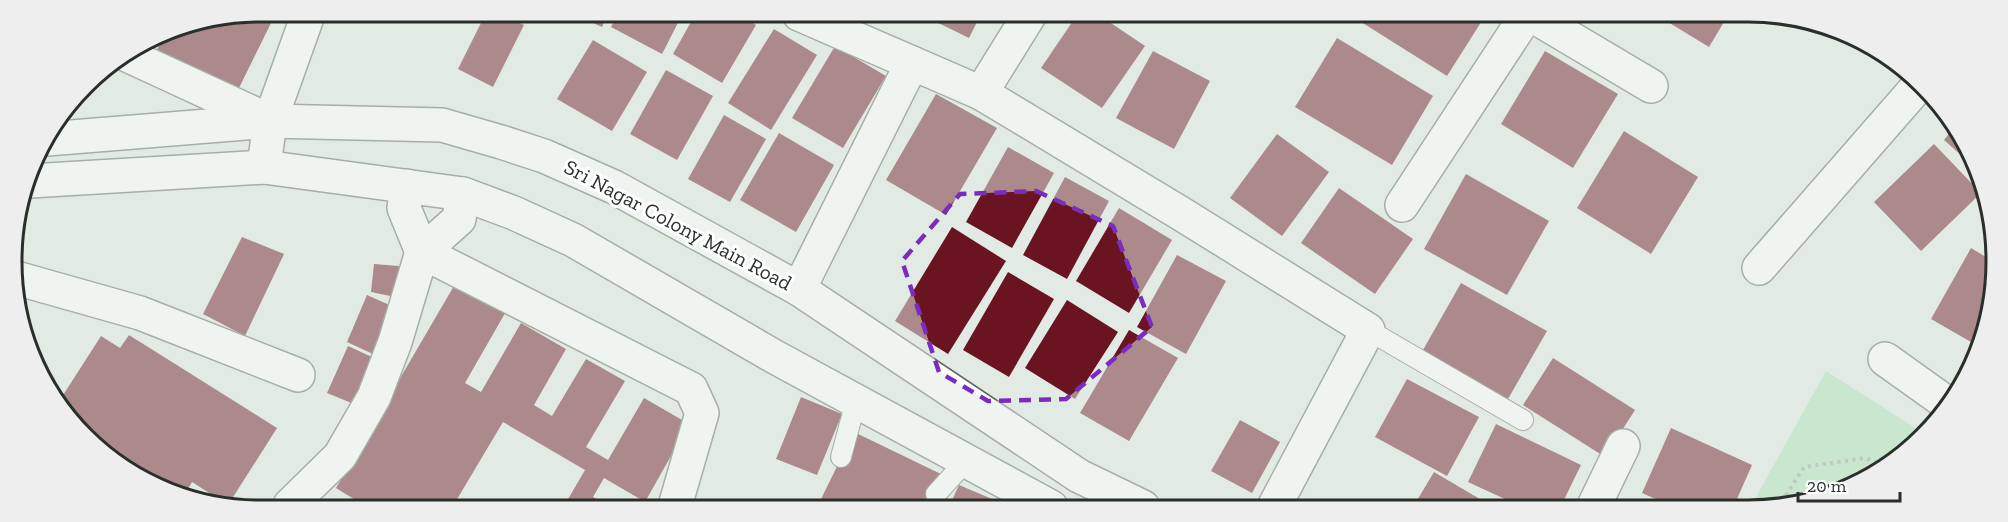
<svg xmlns="http://www.w3.org/2000/svg" width="2008" height="522" font-family="'Zilla Slab',serif">
  <style>
    .green { fill: #aadfb6 }
    .building { fill: #6b1421 }
    .lines { fill: none; stroke-linecap: round; stroke-linejoin: round }
    .service-casing { stroke: #5c655e; stroke-width: 22 }
    .minor-casing { stroke: #5c655e; stroke-width: 36 }
    .tertiary-casing { stroke: #5c655e; stroke-width: 36 }
    .secondary-casing { stroke: #5c655e; stroke-width: 36 }
    .path { stroke: #969e98; stroke-width: 4; stroke-dasharray: 3 4.5; stroke-linecap: butt }
    .service { stroke: #fff; stroke-width: 20 }
    .minor { stroke: #fff; stroke-width: 33 }
    .tertiary { stroke: #fff; stroke-width: 33 }
    .secondary { stroke: #fff; stroke-width: 33 }
    .marked { fill: none; stroke: #7b2cbf; stroke-width: 4.5; stroke-dasharray: 12 8; stroke-linejoin: round }
    .labels { text-anchor: middle; stroke-width: 6; stroke-linejoin: round; paint-order: stroke }
    .street-label { font-size: 21px; fill: #2b2f2c; stroke: #fff }
    .rim { fill: none; stroke: #2b2f2c; stroke-width: 3 }
  </style>
  <rect width="100%" height="100%" fill="#e1ebe3"/>
  <polygon class="green" points="1826,371 1925,434 1857,484 1779,508 1750,508"/>
  <g class="building">
    <polygon points="261,12 268,12 275,15 235,96 154,56 166,31"/>
    <polygon points="437,13 467,13 464,22"/>
    <polygon points="486,13 499,13 524,25 493,87 458,69"/>
    <polygon points="571,13 608,13 602,27"/>
    <polygon points="618,13 683,13 662,54 611,27"/>
    <polygon points="696,13 736,13 756,25 722,83 673,54"/>
    <polygon points="928,14 981,14 969,38 926,17"/>
    <polygon points="1077,15 1099,15 1145,46 1102,108 1041,68"/>
    <polygon points="1350,15 1485,16 1447,76"/>
    <polygon points="1658,16 1727,17 1709,47"/>
    <polygon points="774,29 817,55 771,130 728,103"/>
    <polygon points="1337,38 1433,96 1392,165 1295,107"/>
    <polygon points="593,40 647,72 612,131 557,99"/>
    <polygon points="835,46 886,76 843,148 792,118"/>
    <polygon points="1153,51 1210,81 1174,149 1116,118"/>
    <polygon points="1545,51 1618,94 1573,168 1501,124"/>
    <polygon points="666,70 713,96 677,160 630,134"/>
    <polygon points="936,94 997,128 946,215 886,180"/>
    <polygon points="724,115 766,139 730,202 688,179"/>
    <polygon points="1955,126 1967,155 1971,164 1944,140"/>
    <polygon points="1624,131 1698,177 1651,254 1577,208"/>
    <polygon points="779,133 834,165 796,232 740,200"/>
    <polygon points="1277,134 1329,172 1282,236 1230,198"/>
    <polygon points="1934,144 1981,193 1921,251 1874,202"/>
    <polygon points="1008,147 1054,173 1012,248 966,222"/>
    <polygon points="1466,174 1549,221 1507,295 1424,249"/>
    <polygon points="1065,177 1109,201 1067,279 1023,255"/>
    <polygon points="1339,188 1413,239 1375,294 1301,243"/>
    <polygon points="1119,208 1172,240 1129,313 1076,281"/>
    <polygon points="952,227 1006,261 948,354 895,321"/>
    <polygon points="242,237 284,254 245,336 203,314"/>
    <polygon points="1971,248 1991,260 1991,309 1978,346 1931,319"/>
    <polygon points="1177,255 1226,281 1186,354 1137,327"/>
    <polygon points="374,264 399,266 395,297 371,292"/>
    <polygon points="1008,272 1054,299 1009,377 963,350"/>
    <polygon points="458,279 508,308 465,383 481,392 521,323 566,349 534,405 552,416 586,359 625,381 586,447 608,460 644,398 689,424 645,502 604,478 593,497 608,506 564,506 585,470 503,422 453,506 365,506 336,488"/>
    <polygon points="1461,283 1547,331 1508,399 1423,350"/>
    <polygon points="367,295 394,307 373,354 347,342"/>
    <polygon points="1067,300 1118,332 1075,399 1025,368"/>
    <polygon points="1129,330 1178,358 1129,441 1080,413"/>
    <polygon points="129,335 277,428 228,505 192,482 185,494 123,468 63,412 58,403 101,336 120,348"/>
    <polygon points="348,346 374,358 354,404 327,393"/>
    <polygon points="1553,358 1635,410 1605,457 1523,405"/>
    <polygon points="1407,379 1479,417 1447,476 1375,437"/>
    <polygon points="801,397 842,414 817,475 776,459"/>
    <polygon points="1240,420 1280,442 1252,493 1211,471"/>
    <polygon points="1496,424 1581,465 1560,508 1522,507 1468,482"/>
    <polygon points="1671,428 1752,465 1733,508 1676,508 1642,493"/>
    <polygon points="854,432 945,476 930,506 831,506 820,501"/>
    <polygon points="1434,472 1490,505 1488,507 1413,507"/>
    <polygon points="959,485 1011,507 949,507"/>
  </g>
  <g class="lines">
    <defs>
      <g id="service">
        <polyline points="1368,330 1523,420"/>
        <polyline points="841,457 856,401"/>
        <polyline points="936,494 966,461"/>
      </g>
      <g id="minor">
        <polyline points="799,14 981,93 1180,213 1368,330 1274,507"/>
        <polyline points="1533,16 1651,86"/>
        <polyline points="127,55 270,121"/>
        <polyline points="981,93 1030,14"/>
        <polyline points="407,186 404,208 422,252 691,389 702,413 675,506"/>
        <polyline points="1402,205 1526,16"/>
        <polyline points="1759,268 1918,86"/>
        <polyline points="16,278 140,313 298,375"/>
        <polyline points="799,289 912,63"/>
        <polyline points="1885,359 1948,404"/>
        <polyline points="290,505 340,456 374,397 395,342 422,252 459,219 463,194"/>
        <polyline points="1593,508 1623,446"/>
      </g>
      <polyline id="tertiary" points="264,167 270,121 309,12"/>
      <g id="secondary">
        <polyline points="47,139 270,121 442,125 501,142 544,156 614,187 799,289 1079,476 1143,507"/>
        <polyline points="30,181 264,167 463,194 514,213 573,240 775,357 1051,507"/>
      </g>
    </defs>
    <use href="#service" class="service-casing"/>
    <use href="#minor" class="minor-casing"/>
    <use href="#tertiary" class="tertiary-casing"/>
    <use href="#secondary" class="secondary-casing"/>
    <polyline class="path" points="1778,508 1804,467 1865,458 1883,465"/>
    <use href="#service" class="service"/>
    <use href="#minor" class="minor"/>
    <use href="#tertiary" class="tertiary"/>
    <use href="#secondary" class="secondary"/>
  </g>
  <path d="M0 0H2008V522H0ZM 1036,191 L 1113,226 L 1152,327 L 1066,399 L 988,401 L 939,372 L 902,261 L 960,194 Z" fill="#e1ebe3" fill-opacity=".55" fill-rule="evenodd"/>
  <path class="marked" d="M 1036,191 L 1113,226 L 1152,327 L 1066,399 L 988,401 L 939,372 L 902,261 L 960,194 Z"/>
  <g class="labels">
    <g class="street-label">
      <text transform="translate(678 225) rotate(28)" y="7">Sri Nagar Colony Main Road</text>
    </g>
  </g>
  <path d="M0 0H2008V522H0ZM260 22H1748A238 238 0 0 1 1986 260V262A238 238 0 0 1 1748 500H260A238 238 0 0 1 22 262V260A238 238 0 0 1 260 22Z" fill="#eee" fill-rule="evenodd"/>
  <path class="rim" d="M260 22H1748A238 238 0 0 1 1986 260V262A238 238 0 0 1 1748 500H260A238 238 0 0 1 22 262V260A238 238 0 0 1 260 22Z"/>
  <path d="M1798 492v9h102v-9" fill="none" stroke="#2b2f2c" stroke-width="3"/>
  <text x="1807" y="492" font-size="18" fill="#2b2f2c" stroke="#ffffff" stroke-width="4.5" paint-order="stroke">20 m</text>
</svg>
